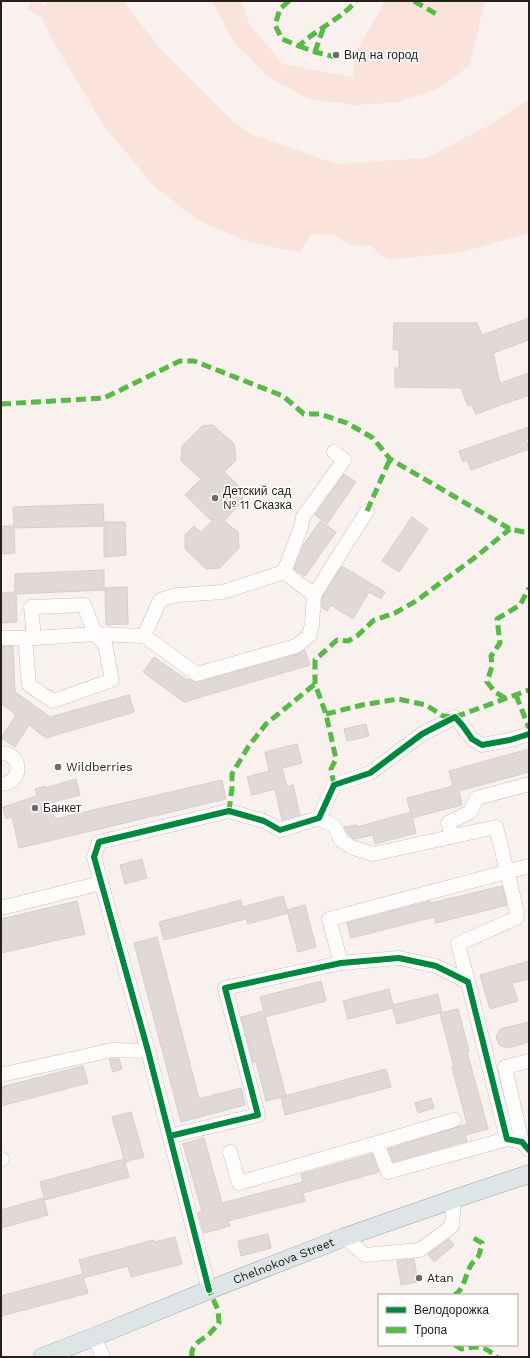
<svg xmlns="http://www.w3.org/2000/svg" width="530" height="1358" font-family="'Work Sans',sans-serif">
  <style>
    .green { fill: #fae3db }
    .building { fill: #e1d9d7; stroke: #d5cecc }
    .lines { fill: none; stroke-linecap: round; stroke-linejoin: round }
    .minor-casing { stroke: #c8c1bf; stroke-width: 15 }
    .major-casing { stroke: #99a5a8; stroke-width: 19 }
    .minor { stroke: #fefdfc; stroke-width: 14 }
    .major { stroke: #dee5e7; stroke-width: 18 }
    .quiet { stroke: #58b947; stroke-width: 5; stroke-dasharray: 10 5; stroke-linecap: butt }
    .cycleway-casing { stroke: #fff; stroke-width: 8 }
    .cycleway { stroke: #00873e; stroke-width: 6 }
    .poi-dot { fill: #706967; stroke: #fff; stroke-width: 1.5 }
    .labels { text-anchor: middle; stroke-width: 3; stroke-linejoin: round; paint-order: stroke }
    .poi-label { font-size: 12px; fill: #26201e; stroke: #fff; text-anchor: start }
    .street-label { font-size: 12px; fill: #26201e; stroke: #fff }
  </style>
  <rect width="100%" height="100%" fill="#f9f1ee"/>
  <g class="green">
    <polygon points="31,1 36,1 47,7 45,1 123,1 162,51 228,117 251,134 336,164 426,158 484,128 529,99 529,233 462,252 388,260 370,246 348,244 335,235 311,234 300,252 248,242 198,220 155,187 104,126 54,43 42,18 27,9"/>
    <polygon points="212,1 241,1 249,23 283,64 353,77 355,54 385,1 483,1 484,4 470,65 437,89 395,103 354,105 309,99 268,77 234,43"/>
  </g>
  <g class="building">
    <polygon points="529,318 529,340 493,353 500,383 529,373 529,395 476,414 472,405 468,406 461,388 395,387 395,368 399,368 399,350 393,350 394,323 477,323 482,335"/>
    <polygon points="213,425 234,444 236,460 224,472 241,488 243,501 224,521 238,532 239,548 220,568 206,569 185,549 185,535 194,526 201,532 212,521 185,495 201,479 181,461 182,446 202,426"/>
    <polygon points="529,427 529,439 526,440 529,449 471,470 467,460 463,462 459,451"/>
    <polygon points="344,474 356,482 327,524 315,515"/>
    <polygon points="103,504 104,522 125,522 126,555 104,557 104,526 14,528 15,553 1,554 1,526 14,526 13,507"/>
    <polygon points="412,517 428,529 399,572 382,561"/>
    <polygon points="320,521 336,532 305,576 294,569 304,544"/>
    <polygon points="342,566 385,592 381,599 369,592 353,619 331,605 327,611 322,608 322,598"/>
    <polygon points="104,570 104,590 16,594 17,622 1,623 1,593 15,592 15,574"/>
    <polygon points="127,587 128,624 106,625 105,588"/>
    <polygon points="1,646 13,646 15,692 50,717 129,695 134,712 46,738 29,725 15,747 1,738 16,715 1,703"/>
    <polygon points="305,650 310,665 184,702 143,672 154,657 187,680 189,679 195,682 199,682 298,654"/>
    <polygon points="366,724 369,736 347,741 344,729"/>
    <polygon points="297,744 302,763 282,768 287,787 293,785 300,815 282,820 275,789 252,795 247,777 269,771 265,752"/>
    <polygon points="529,749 529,772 459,791 462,805 412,818 407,798 453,786 449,771"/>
    <polygon points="76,779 80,795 50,803 55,819 222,780 226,799 19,848 12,817 6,819 3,807 37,796 35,789 45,786 45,788"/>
    <polygon points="411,812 416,833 375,844 373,835 354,839 348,834 344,827 357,825 357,827"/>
    <polygon points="142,859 147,878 125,884 120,865"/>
    <polygon points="502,886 507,905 436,923 434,917 351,938 347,923 430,901 431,903"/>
    <polygon points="283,896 288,913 248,924 246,919 164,940 159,922 241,900 242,907"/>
    <polygon points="77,901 85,934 1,953 1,919"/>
    <polygon points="305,905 316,947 298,952 287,910"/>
    <polygon points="157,937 199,1099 241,1088 245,1105 181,1122 134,943"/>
    <polygon points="529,961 529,979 512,983 518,1001 490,1009 480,975"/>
    <polygon points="321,981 326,1001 265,1017 286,1096 266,1101 256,1062 253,1063 241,1017 264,1011 260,997"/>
    <polygon points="389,989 393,1005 438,994 442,1012 397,1024 393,1008 348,1019 343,1001"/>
    <polygon points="458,1009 469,1051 467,1052 488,1129 465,1135 467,1141 393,1162 388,1149 467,1124 452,1067 454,1067 440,1013"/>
    <polygon points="529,1022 529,1042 508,1048 501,1046 499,1044 496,1038 497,1035 500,1029"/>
    <polygon points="109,1059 119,1059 122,1069 113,1072"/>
    <polygon points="83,1066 88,1083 1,1106 1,1087"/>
    <polygon points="386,1069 391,1087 285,1115 281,1097"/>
    <polygon points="431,1098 434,1108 418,1113 415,1103"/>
    <polygon points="131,1112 144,1157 125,1162 112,1117"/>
    <polygon points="204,1138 222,1203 303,1182 301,1174 372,1154 379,1172 303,1193 305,1201 228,1221 230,1226 204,1233 198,1213 202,1212 183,1144"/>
    <polygon points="124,1159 129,1177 45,1200 40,1182"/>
    <polygon points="43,1198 48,1215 1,1228 1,1210"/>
    <polygon points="268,1234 271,1248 241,1256 238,1241"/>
    <polygon points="175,1237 182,1264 131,1277 128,1266 83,1278 88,1293 1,1316 1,1296 83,1274 79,1260 154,1240 155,1242"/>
    <polygon points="449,1239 454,1245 434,1262 428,1254"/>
    <polygon points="414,1259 418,1282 401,1285 397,1261"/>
  </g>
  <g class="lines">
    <defs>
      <g id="minor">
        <polyline points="314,595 367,511"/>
        <polyline points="144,636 160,600 177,595 223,592 284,572"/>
        <polyline points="1,638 34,638 95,634 144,636 197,674 296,646 309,636 312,624 314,595 284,572 301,527 303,517 344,460 334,452"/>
        <polyline points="25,638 29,685 53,701 112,680 105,644 95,634 84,605 31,607 34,638"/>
        <path d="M 1,753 C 23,753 23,784 1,784"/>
        <polyline points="319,818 334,826 341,840 351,847 373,854 496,827 517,912 516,918 458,944 468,982"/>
        <polyline points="452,836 448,823 470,812 477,798 529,784"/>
        <polyline points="1,908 101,883"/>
        <polyline points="341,963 329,919 529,866"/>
        <polyline points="1,1075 112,1050 148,1051"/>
        <polyline points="170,1136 258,1115 225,988 341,963 399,958 436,966 468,982 507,1139 522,1142 529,1150"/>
        <polyline points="522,1142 505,1067 529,1061"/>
        <polyline points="377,1143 454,1120"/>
        <polyline points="230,1152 239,1183 377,1143 388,1172 507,1139"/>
        <polyline points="1,1159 2,1159"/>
        <polyline points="345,1237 365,1255 420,1250 452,1226 454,1199"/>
        <polyline points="209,1290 148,1051 94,857 99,842 229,811 264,821 280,830 319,818 334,785 370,773 422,734 455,717 463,726 472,739 482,745 510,740 529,734"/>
        <polyline points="94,1337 103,1357"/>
      </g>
      <g id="major">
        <path id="s1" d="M 42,1357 L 94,1337 L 209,1290 L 345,1237 L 454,1199 L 529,1174"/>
      </g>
    </defs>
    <use href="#minor" class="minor-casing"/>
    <use href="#major" class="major-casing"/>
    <use href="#minor" class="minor"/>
    <use href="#major" class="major"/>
    <g class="quiet">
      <path d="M 289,1 L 280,9 L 275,25 L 282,39 L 299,46 C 316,29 340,20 356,1"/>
      <polyline points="414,1 438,15"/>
      <polyline points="299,46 315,52 335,57"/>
      <polyline points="315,52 324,26"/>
      <polyline points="1,404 104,398 180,361 194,361 283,396 304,414 320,414 347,423 373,438 390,459 510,529 524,532 529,532"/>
      <polyline points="367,511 390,459"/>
      <polyline points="516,695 529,728"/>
      <polyline points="505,698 495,692 487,682 492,666 491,656 500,643 497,619 520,605 529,588"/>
      <polyline points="326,714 362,705 398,699 426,705 443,716 455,717 529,690"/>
      <polyline points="334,785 331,769 336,759 326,714 315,684 315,660 337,640 348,641 357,636 374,620 395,613 416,601 473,559 510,529"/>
      <polyline points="229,811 232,788 232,774 248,747 266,724 315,684"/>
      <path d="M 454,1295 C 464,1291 465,1275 471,1265 C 473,1261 477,1259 479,1255 C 480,1251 481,1247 482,1243 L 470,1236"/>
      <path d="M 455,1345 L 461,1349 C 478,1346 483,1345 497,1357"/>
      <path d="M 192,1357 C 190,1345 200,1341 208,1335 C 212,1332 215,1327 219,1323 L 218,1310 L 209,1290"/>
    </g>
    <defs>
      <g id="cycleway">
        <polyline points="170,1136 258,1115 225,988 341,963 399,958 436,966 468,982 507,1139 522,1142 529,1150"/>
        <polyline points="209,1290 148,1051 94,857 99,842 229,811 264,821 280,830 319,818 334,785 370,773 422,734 455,717 463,726 472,739 482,745 510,740 529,734"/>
      </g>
    </defs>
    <use href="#cycleway" class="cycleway-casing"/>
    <use href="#cycleway" class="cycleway"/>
  </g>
  <g class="poi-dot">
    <circle cx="336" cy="55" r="4"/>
    <circle cx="215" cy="498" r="4"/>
    <circle cx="58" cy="767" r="4"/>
    <circle cx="35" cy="808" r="4"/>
    <circle cx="419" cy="1278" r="4"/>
  </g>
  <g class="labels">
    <g class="poi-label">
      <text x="344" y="59">Вид на город</text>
      <text x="223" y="495">Детский сад<tspan x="223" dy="14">№ 11 Сказка</tspan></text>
      <text x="66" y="771">Wildberries</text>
      <text x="43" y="812">Банкет</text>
      <text x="427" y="1282">Atan</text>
    </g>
    <g class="street-label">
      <text dy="4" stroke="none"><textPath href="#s1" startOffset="260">Chelnokova Street</textPath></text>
    </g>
  </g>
  <rect width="530" height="1358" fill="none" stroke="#26201e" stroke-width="4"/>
  <rect x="378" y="1294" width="140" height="52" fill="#ffffff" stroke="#a8a6a5"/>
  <rect x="386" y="1307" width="20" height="6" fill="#00873e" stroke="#a8a6a5"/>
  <text x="414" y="1314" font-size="12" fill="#26201e">Велодорожка</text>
  <rect x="386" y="1327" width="20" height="6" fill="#58b947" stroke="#a8a6a5"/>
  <text x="414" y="1334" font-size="12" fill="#26201e">Тропа</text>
</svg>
